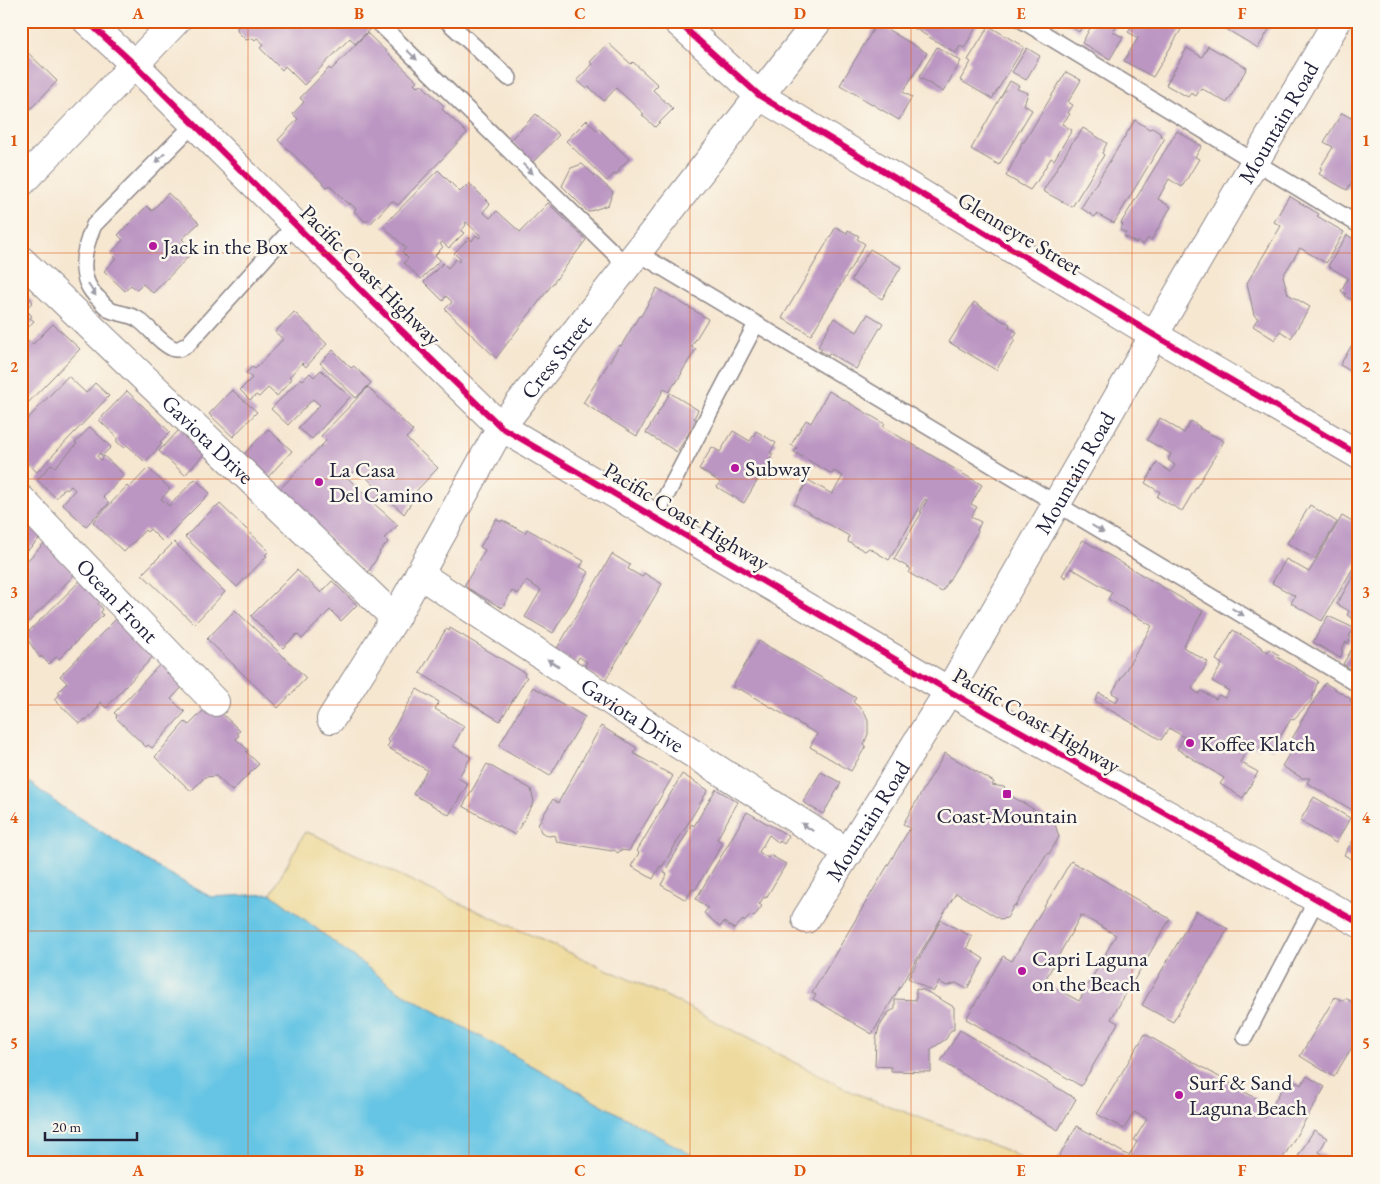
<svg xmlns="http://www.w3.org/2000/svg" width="1380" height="1184" font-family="'EB Garamond',serif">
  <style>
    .sand { fill: #eeda9e; stroke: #887e6c }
    .water { fill: #66c5e4; stroke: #447490 }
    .building { fill: #bb96c2; fill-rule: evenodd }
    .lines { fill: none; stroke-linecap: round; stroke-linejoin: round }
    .service-casing { stroke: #8c8486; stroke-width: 18 }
    .minor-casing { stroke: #8c8486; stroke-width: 30 }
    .tertiary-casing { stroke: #8c8486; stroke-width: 30 }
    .secondary-casing { stroke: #8c8486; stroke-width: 30 }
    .trunk-casing { stroke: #8c8486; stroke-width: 30 }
    .service { stroke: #fff; stroke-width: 15 }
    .minor { stroke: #fff; stroke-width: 28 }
    .tertiary { stroke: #fff; stroke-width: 28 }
    .secondary { stroke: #fff; stroke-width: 28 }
    .trunk { stroke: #fff; stroke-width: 28 }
    .cycleway-casing { stroke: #fbf7ec; stroke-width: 9 }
    .cycleway { stroke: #d6006c; stroke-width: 6 }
    .oneway { fill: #9c9ca7 }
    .grid { fill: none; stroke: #de560e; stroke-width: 1; stroke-opacity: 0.55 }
    .poi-dot { fill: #b5179e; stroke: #fbf7ec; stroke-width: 2 }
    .labels { text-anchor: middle; stroke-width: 5; stroke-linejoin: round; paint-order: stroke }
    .street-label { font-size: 22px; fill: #22223b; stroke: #fbf7ec }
    .poi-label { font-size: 22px; fill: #22223b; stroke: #fbf7ec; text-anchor: start }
    .neatline { fill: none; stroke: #de560e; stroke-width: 2 }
    .grid-label { font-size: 16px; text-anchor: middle; font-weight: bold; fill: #de560e }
  </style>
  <rect width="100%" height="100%" fill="#fbf7ec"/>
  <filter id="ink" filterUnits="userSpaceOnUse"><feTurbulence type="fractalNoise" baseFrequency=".02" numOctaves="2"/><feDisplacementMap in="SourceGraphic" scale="10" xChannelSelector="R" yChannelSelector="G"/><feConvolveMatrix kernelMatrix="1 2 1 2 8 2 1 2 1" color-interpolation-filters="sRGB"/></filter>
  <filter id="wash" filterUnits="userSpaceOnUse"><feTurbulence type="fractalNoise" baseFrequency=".0096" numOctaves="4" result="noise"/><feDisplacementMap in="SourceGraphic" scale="20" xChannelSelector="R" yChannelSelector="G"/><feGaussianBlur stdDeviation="1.12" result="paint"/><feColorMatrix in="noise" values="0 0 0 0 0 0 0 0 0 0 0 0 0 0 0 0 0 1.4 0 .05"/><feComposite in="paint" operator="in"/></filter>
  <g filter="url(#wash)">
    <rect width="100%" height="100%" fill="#f6e7d1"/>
    <polygon class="sand" points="305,832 315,835 446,897 666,996 852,1092 1006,1150 1029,1163 706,1163 397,990 271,894"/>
    <polygon class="water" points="21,776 62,807 162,870 211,897 271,894 397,990 706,1163 21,1163"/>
    <g id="blocks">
      <g class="building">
        <polygon points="238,21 361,21 369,30 355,44 350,38 304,85 285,66 282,70 260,48 264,44 257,38 255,40 253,38 246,40 237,31"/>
        <polygon points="732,21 746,21 739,28"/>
        <polygon points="906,21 980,21 964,48 960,46 956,53 907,24"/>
        <polygon points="1062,21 1085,21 1079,32"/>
        <polygon points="1094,21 1120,21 1113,32 1123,37 1110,59 1082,43"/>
        <polygon points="1135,21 1170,21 1182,28 1153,77 1124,61 1138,38 1128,32"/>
        <polygon points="1217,21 1274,21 1258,48 1216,23"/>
        <polygon points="877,23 927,53 903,92 912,97 899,120 840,85"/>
        <polygon points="989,26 1024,47 992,99 960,80 971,62 968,60"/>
        <polygon points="367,33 417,81 414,83 418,87 421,84 444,106 442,109 467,133 398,205 392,201 371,223 368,220 366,222 354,211 356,209 350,203 349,205 329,185 327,187 278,140 298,119 293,114 304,102 300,98 329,68 331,70"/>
        <polygon points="608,43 631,64 633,62 658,85 653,90 673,109 655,127 642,115 644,114 616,88 604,101 589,87 587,89 577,80 592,64 590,62"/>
        <polygon points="21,46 57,81 21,119"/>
        <polygon points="1208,46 1247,68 1227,103 1201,88 1196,96 1191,93 1188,97 1166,85 1187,48 1202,57"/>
        <polygon points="937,47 961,61 943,92 919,77"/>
        <polygon points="1027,48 1040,56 1026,80 1012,72"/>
        <polygon points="1066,72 1081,80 1068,102 1073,105 1068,113 1070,114 1062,124 1072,130 1054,160 1051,158 1036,183 1035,183 1030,190 1006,176 1021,147 1020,146 1022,142 1024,142"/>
        <polygon points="1010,81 1019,86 1017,89 1028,93 1024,105 1032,110 999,165 971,149"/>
        <polygon points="1357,104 1359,105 1359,150 1357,152 1359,154 1355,160 1359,162 1359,170 1347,190 1319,174 1322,169 1320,168 1333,147 1324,142 1342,113 1351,118"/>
        <polygon points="536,114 559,135 533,162 510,140"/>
        <polygon points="587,120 597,131 599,129 629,159 619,169 620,170 616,175 614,174 607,181 566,141"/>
        <polygon points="1135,120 1149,129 1152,128 1160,133 1161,136 1165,138 1114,223 1097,214 1095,217 1081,208"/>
        <polygon points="1083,128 1107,143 1102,153 1104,155 1072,207 1043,191 1075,138 1077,138"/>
        <polygon points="1177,131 1202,146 1195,157 1199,159 1182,187 1169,179 1158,199 1171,207 1151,240 1148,238 1143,245 1138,241 1136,243 1124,236 1126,233 1120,230 1123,225 1121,223"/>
        <polygon points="582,164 613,192 608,205 588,212 562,186 571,168"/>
        <polygon points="438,170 460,192 469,183 490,204 483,212 490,218 497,211 520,232 548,203 586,240 496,358 445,309 452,302 446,296 443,301 424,282 443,263 448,268 456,259 459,262 461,260 454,253 469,238 472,241 476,235 479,238 481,236 466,222 465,223 466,225 461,231 464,233 449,248 442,242 440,244 443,247 435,255 440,260 421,279 404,263 408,258 402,252 406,248 383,226"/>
        <polygon points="168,193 199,223 182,239 194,251 153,293 143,284 137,290 131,285 125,291 104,271 116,258 111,253 123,240 118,235 147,206 152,211"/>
        <polygon points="1289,196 1319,214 1317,216 1344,232 1326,263 1300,248 1283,276 1288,294 1310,307 1291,338 1280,331 1275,340 1253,326 1258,318 1254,315 1247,283 1281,226 1274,222"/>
        <polygon points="836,227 847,233 848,230 859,236 857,239 865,244 811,335 782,318"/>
        <polygon points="1347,235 1359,242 1359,304 1345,296 1346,294 1341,291 1348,278 1328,266"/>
        <polygon points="870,249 901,267 882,299 851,280"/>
        <polygon points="21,288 33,302 25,309 32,316 30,318 34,321 21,335"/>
        <polygon points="657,288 708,319 691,347 696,349 681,373 682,373 676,383 675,383 669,392 664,389 637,436 583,403 620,345 621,346 639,316 641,316"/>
        <polygon points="974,302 1004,322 1004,321 1010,324 1009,327 1017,332 1013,339 1015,340 996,370 949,342"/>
        <polygon points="294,312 327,344 306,367 302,363 289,377 292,379 277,396 268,388 259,397 256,395 250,400 240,390 252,378 246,373 252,367 255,369 283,339 275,332"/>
        <polygon points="868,314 883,323 856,369 829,353 828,355 820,351 822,349 818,346 834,318 857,332"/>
        <polygon points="53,324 80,349 21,410 21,350 29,341 33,344"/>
        <polygon points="1359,333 1359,376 1340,365"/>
        <polygon points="333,350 351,368 354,366 371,383 356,398 320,363"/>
        <polygon points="321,370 350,397 312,439 298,428 320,405 313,399 288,425 271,409 301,378 303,380 310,373 314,377"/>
        <polygon points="68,376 86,393 95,383 109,396 37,472 21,457 21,426"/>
        <path d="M 368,387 L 413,431 L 406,438 L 438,468 L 416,491 L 418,492 L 404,514 L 381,492 L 372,502 L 398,525 L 384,538 L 388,542 L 379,552 L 380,553 L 367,574 L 279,490 L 326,441 L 321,436 ZM 356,470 L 362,476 L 364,475 L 375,486 L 365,495 L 348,478 Z"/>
        <polygon points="232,390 257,412 233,437 209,414"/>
        <polygon points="127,391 170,432 160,442 162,444 145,462 127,445 124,448 117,442 117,437 99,420"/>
        <polygon points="829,391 885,424 883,427 982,485 971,504 977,507 971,517 981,522 977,530 978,531 942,592 909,573 911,569 894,559 922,512 920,512 927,500 925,499 889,560 869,548 865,551 848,542 849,536 794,504 808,480 832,494 843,476 834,471 832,474 794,452 797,448 791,445 806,420 811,423"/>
        <polygon points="670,393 698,410 694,418 697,420 677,452 646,433"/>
        <polygon points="1160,418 1184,433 1191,421 1200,427 1199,428 1224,441 1182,511 1157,497 1160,492 1145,483 1157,463 1171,472 1175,465 1168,460 1171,454 1147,440"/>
        <polygon points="90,427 111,447 102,456 100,453 97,456 101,460 104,456 124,475 103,497 109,503 86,526 62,504 75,490 71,486 67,490 65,488 56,498 37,480 52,464 55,467 77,444 75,443"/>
        <polygon points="181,428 206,452 185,475 159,451"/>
        <polygon points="268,429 292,451 268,477 244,454"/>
        <polygon points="733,431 750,441 756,431 776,443 770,453 773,454 744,503 717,487 720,482 699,469 712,447 720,452"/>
        <polygon points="148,468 170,489 161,499 169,506 195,479 210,493 162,541 150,529 147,532 145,530 124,552 93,522 127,486 129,488"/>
        <polygon points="220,504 269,551 265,555 267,556 237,587 185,537 216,506 217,507"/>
        <polygon points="1310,505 1337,522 1315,559 1287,543"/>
        <polygon points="1342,516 1359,526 1359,558 1322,621 1291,603 1295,596 1272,583 1286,559 1309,572"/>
        <polygon points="496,519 501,522 502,520 525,533 527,529 584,561 580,567 589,572 553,633 525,617 541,590 526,581 518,594 512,591 502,608 464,586 485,550 480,547"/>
        <polygon points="29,526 43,535 21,557 21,534"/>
        <polygon points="48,539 80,569 21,630 21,567"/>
        <polygon points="1083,540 1203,611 1183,647 1208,662 1192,689 1199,694 1201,691 1216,699 1219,695 1225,698 1229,691 1212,681 1222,664 1216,660 1233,630 1263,648 1262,649 1268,652 1269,649 1279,655 1277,657 1318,681 1311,701 1293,720 1291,719 1272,750 1262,744 1259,749 1250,744 1240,762 1258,772 1243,798 1220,784 1224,778 1177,749 1184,737 1169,728 1161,740 1095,701 1099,693 1116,702 1119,697 1112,693 1152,626 1108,599 1112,592 1071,568 1066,578 1062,575"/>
        <polygon points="174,542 225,592 194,624 142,574"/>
        <polygon points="612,554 630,565 628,569 642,577 644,573 662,584 605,681 583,669 587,662 579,657 575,664 555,652"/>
        <polygon points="1359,566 1359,616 1355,615 1353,619 1347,615 1349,611 1337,604"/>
        <polygon points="297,570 321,593 332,581 357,605 341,621 330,610 302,639 297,634 283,648 251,616"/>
        <polygon points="82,579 103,598 98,604 103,609 101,612 103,615 59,659 56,657 49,664 41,656 40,658 26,637 27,635 26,634"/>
        <polygon points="235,610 306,678 278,708 207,639"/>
        <polygon points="119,616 157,652 106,708 100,702 98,706 99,707 87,720 85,719 80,724 54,699 60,694 58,692 67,683 60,676"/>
        <polygon points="1328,616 1354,628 1349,636 1351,637 1348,644 1346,642 1341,650 1343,651 1340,658 1313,642"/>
        <polygon points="450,628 525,673 524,675 527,677 500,721 420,673 446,629 449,631"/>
        <polygon points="1359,637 1359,674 1343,664"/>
        <polygon points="759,641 856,698 853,702 863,710 866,716 868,721 868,734 864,744 866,746 851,771 810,747 817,734 740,689 739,690 732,687"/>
        <polygon points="164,660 187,682 171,699 185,712 152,748 148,745 146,747 116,718 117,715 114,713"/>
        <polygon points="1325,683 1351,699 1350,701 1359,707 1359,814 1307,783 1310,778 1302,778 1282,766 1296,743 1291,740 1301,724 1300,723"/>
        <polygon points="533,687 585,717 550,776 499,746"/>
        <polygon points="417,689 439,702 435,709 464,726 453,746 471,757 458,778 468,784 449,815 413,794 427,770 387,747 390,742 387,740"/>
        <polygon points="211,703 240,731 237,733 239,735 236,739 248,750 246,752 259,764 232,791 216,776 205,777 191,791 155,757 185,722 189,725"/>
        <polygon points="601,726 637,748 633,753 673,776 629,851 620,850 618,853 614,850 612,851 557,842 555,835 549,836 541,832 538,824 553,799 558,803"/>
        <polygon points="945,753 994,782 992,785 1004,787 1006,791 1013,797 1054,821 1059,837 1049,854 1047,853 1016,906 1014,905 1007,918 1000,919 956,893 872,1034 813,999 816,995 812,993 910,828 903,824"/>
        <polygon points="487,764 531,789 534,802 515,835 463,806"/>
        <polygon points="821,772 841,783 823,814 803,802"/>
        <polygon points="682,774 708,790 662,867 660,866 653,879 631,866 639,853 637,851"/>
        <polygon points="716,789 738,802 717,839 723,843 695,890 692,889 686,900 661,885 667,874 664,873 692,824 694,826"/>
        <polygon points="1314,797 1350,818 1336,843 1300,821"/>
        <polygon points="747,812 789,836 784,844 780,841 779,843 769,835 759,852 768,858 770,855 786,864 766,898 764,897 759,904 762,906 754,917 751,915 744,922 743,920 734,929 724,922 720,927 704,913 708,908 696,899"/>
        <polygon points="1355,837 1359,839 1359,863 1344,855"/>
        <path d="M 1071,861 L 1170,919 L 1111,1019 L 1118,1023 L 1081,1086 L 966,1019 L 1003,956 L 1012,961 ZM 1081,915 L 1116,935 L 1079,1001 L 1044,982 Z"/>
        <polygon points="1196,911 1228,929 1173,1022 1142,1005"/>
        <polygon points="941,920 972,937 967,948 984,959 967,989 956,983 947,986 939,982 933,992 908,978"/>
        <polygon points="916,989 924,990 954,1007 954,1030 951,1030 946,1039 931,1049 931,1072 891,1071 891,1067 875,1066 876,1040 879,1027 889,1012 895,1009 895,999 916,1000"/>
        <polygon points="1335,997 1343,1001 1345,998 1359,1006 1359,1035 1334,1077 1300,1056"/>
        <polygon points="960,1030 1076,1099 1058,1130 941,1061"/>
        <polygon points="1145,1034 1264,1103 1257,1114 1265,1118 1289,1077 1301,1085 1307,1076 1325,1087 1280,1163 1055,1163 1077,1126 1129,1156 1137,1142 1134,1140 1147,1119 1134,1112 1124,1129 1097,1114"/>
        <polygon points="1314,1130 1327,1138 1319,1152 1338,1163 1294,1163"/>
      </g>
    </g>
  </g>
  <g filter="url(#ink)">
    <use href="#blocks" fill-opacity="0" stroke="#8c8486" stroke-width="1"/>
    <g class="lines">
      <defs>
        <g id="service">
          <polyline points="377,21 627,266"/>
          <polyline points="447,21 509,78"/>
          <polyline points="1023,21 1359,225"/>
          <path d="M 194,124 L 94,225 C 83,250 76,279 99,299 C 102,303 106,307 110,310 C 119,314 131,314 139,320 C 149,327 163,346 175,349 C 180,350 184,346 188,344 L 295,225"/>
          <polyline points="638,253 1359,685"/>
          <polyline points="655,517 756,324"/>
          <polyline points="1245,1037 1317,899"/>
        </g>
        <g id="minor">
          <polyline points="21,183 176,21"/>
          <path id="s1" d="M 21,260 L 395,618"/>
          <path id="s2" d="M 21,499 L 215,702"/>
          <path id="s3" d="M 419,574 L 626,711 L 849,853"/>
          <polyline points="331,719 395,618 501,427"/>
          <path id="s4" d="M 806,919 L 949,691 L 1122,390 L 1337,21"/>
        </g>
        <g id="tertiary">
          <path id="s5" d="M 501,427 L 818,21"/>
        </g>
        <polyline id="secondary" points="677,21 760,96 1154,335 1359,455"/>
        <polyline id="trunk" points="87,21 134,64 400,329 501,427 949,691 1359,923"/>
      </defs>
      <use href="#service" class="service-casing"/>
      <use href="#minor" class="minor-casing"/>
      <use href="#tertiary" class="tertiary-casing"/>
      <use href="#secondary" class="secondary-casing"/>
      <use href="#trunk" class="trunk-casing"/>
      <use href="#service" class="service"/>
      <use href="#minor" class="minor"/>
      <use href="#tertiary" class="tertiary"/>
      <use href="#secondary" class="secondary"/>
      <use href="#trunk" class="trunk"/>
      <defs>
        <g id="cycleway">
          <polyline points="87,21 134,64 400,329 501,427 949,691 1359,923"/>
          <polyline points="677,21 760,96 1154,335 1359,455"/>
        </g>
      </defs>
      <use href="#cycleway" class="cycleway-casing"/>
      <use href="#cycleway" class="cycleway"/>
    </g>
    <defs><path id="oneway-solid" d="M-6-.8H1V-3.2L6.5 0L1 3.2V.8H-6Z" transform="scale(1.25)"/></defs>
    <g class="oneway">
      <use href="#oneway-solid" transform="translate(412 55) rotate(44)"/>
      <use href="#oneway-solid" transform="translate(160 158) rotate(134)"/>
      <use href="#oneway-solid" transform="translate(528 169) rotate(44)"/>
      <use href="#oneway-solid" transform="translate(92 290) rotate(57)"/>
      <use href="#oneway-solid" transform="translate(1098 529) rotate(31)"/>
      <use href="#oneway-solid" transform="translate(1238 612) rotate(31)"/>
      <use href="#oneway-solid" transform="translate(553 663) rotate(-146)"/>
      <use href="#oneway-solid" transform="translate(807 827) rotate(-147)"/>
    </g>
  </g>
  <path class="grid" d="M 248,21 L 248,1163M 469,21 L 469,1163M 690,21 L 690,1163M 911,21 L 911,1163M 1132,21 L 1132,1163M 21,253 L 1359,253M 21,479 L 1359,479M 21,705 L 1359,705M 21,931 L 1359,931"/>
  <g class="poi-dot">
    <circle cx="153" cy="246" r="5"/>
    <circle cx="735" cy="468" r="5"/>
    <circle cx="319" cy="482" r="5"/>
    <circle cx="1190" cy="743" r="5"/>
    <rect x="1002" y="789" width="10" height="10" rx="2.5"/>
    <circle cx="1022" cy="971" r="5"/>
    <circle cx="1179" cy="1095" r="5"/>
  </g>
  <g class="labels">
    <g class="street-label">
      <text dy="8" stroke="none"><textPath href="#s4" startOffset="926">Mountain Road</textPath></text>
      <text transform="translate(1020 233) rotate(31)" y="8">Glenneyre Street</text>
      <text transform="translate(371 275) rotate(45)" y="8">Pacific Coast Highway</text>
      <text dy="8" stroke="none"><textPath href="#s5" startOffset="89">Cress Street</textPath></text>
      <text dy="8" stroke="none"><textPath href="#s1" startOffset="259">Gaviota Drive</textPath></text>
      <text dy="8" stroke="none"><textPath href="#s4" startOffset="521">Mountain Road</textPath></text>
      <text transform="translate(687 516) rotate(31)" y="8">Pacific Coast Highway</text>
      <text dy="8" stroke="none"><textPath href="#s2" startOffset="140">Ocean Front</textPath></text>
      <text dy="8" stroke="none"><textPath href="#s3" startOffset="256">Gaviota Drive</textPath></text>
      <text transform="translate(1037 720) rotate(30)" y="8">Pacific Coast Highway</text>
      <text dy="8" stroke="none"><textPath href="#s4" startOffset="116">Mountain Road</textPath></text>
    </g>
    <g class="poi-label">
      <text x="163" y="254">Jack in the Box</text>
      <text x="745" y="476">Subway</text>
      <text x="329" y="477">La Casa<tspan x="329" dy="25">Del Camino</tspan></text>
      <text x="1200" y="751">Koffee Klatch</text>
      <text x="1007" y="823" text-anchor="middle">Coast-Mountain</text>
      <text x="1032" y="966">Capri Laguna<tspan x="1032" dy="25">on the Beach</tspan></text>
      <text x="1189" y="1090">Surf &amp; Sand<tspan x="1189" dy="25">Laguna Beach</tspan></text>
    </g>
  </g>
  <rect width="1380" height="1184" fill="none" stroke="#fbf7ec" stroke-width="55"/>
  <path d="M45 1132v8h92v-8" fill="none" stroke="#22223b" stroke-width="2.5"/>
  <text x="52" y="1132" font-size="15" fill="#22223b" stroke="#fbf7ec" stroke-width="4" paint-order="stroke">20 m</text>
  <rect x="28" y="28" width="1324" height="1128" class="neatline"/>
  <g class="grid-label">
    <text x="138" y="19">A</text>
    <text x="359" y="19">B</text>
    <text x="580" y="19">C</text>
    <text x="800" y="19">D</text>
    <text x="1021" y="19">E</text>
    <text x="1242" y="19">F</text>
    <text x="14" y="146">1</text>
    <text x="1366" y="146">1</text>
    <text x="14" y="372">2</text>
    <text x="1366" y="372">2</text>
    <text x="14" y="598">3</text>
    <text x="1366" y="598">3</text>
    <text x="14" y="823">4</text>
    <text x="1366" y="823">4</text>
    <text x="14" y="1049">5</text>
    <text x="1366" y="1049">5</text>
    <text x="138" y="1176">A</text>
    <text x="359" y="1176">B</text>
    <text x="580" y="1176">C</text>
    <text x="800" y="1176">D</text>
    <text x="1021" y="1176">E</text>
    <text x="1242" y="1176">F</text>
  </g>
</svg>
